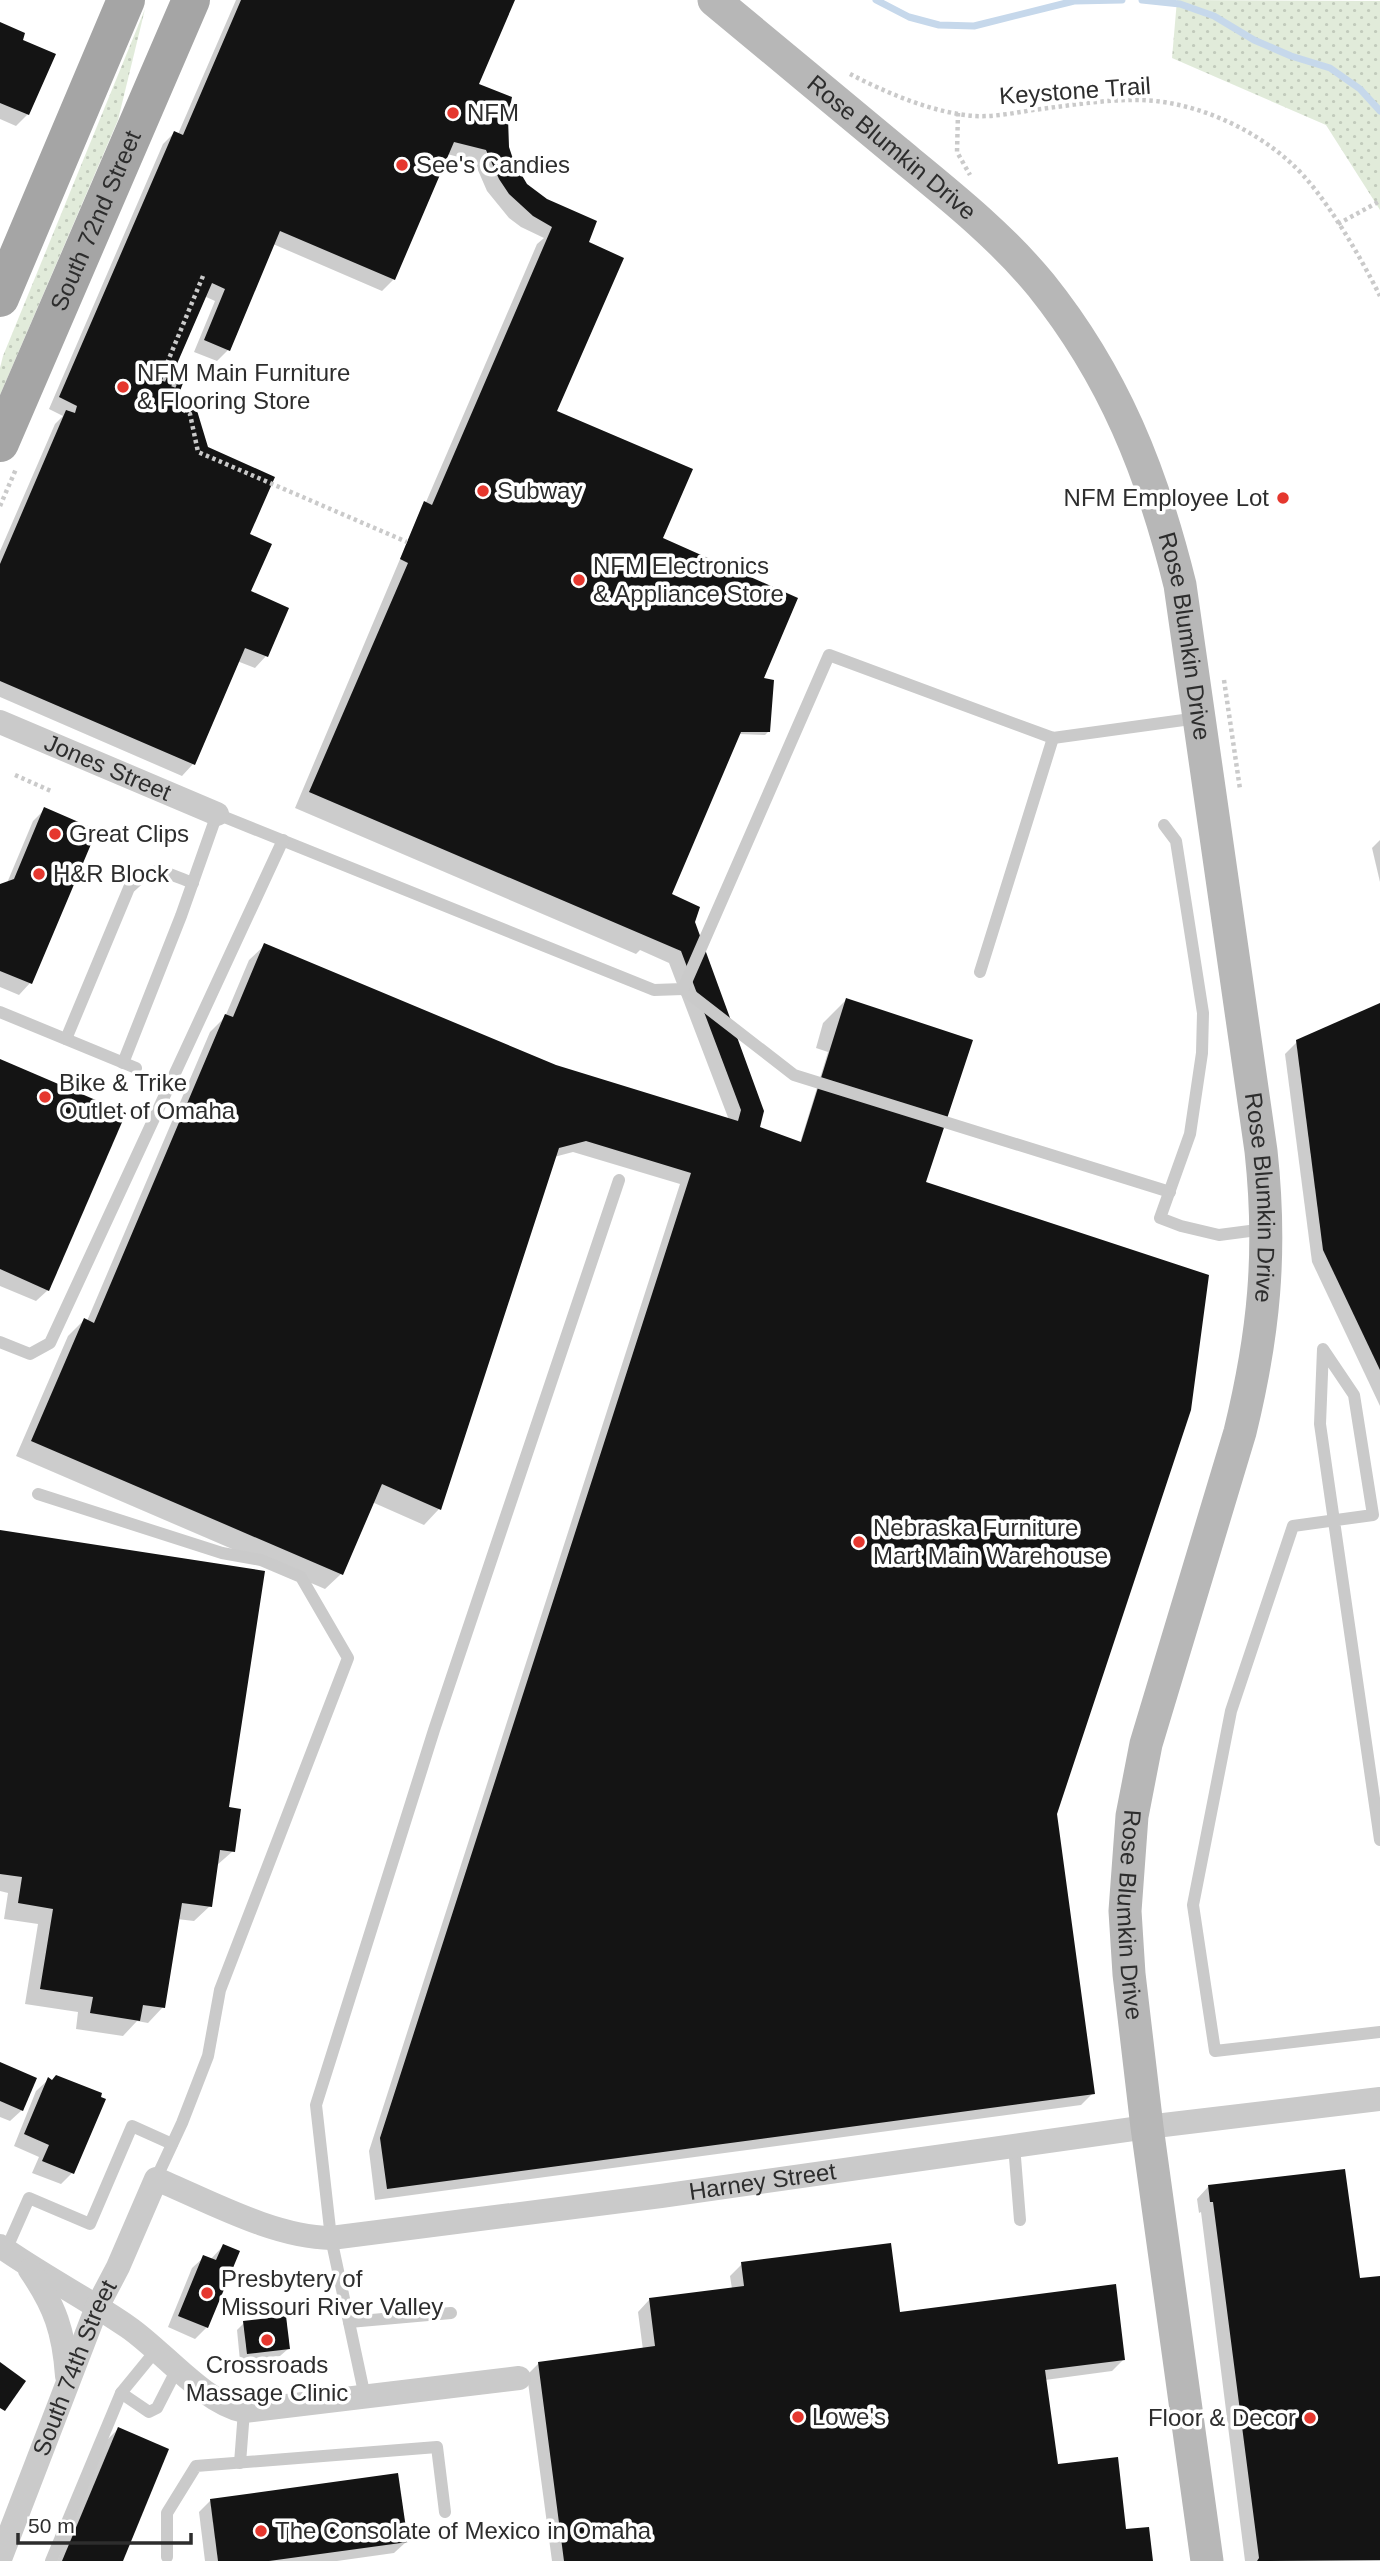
<svg xmlns="http://www.w3.org/2000/svg" width="1380" height="2561" font-family="Arial,sans-serif">
  <style>
    .grass { fill: url(#grass-dots) }
    .shadow { fill: #0003 }
    .lines { fill: none; stroke-linecap: round; stroke-linejoin: round }
    .stream { stroke: #c6d8eb; stroke-width: 7 }
    .building { fill: #141414 }
    .path { stroke: #cacaca; stroke-width: 4.5; stroke-dasharray: 3.5 3.5; stroke-linecap: butt }
    .service { stroke: #cacaca; stroke-width: 12 }
    .minor { stroke: #cacaca; stroke-width: 24 }
    .secondary { stroke: #b7b7b7; stroke-width: 33 }
    .primary { stroke: #a5a5a5; stroke-width: 38 }
    .poi-dot { fill: #e5372e; stroke: #fff; stroke-width: 2.5 }
    .labels { text-anchor: middle; stroke-width: 7; stroke-linejoin: round; paint-order: stroke }
    .street-label { font-size: 24px; fill: #2d2d2d; stroke: #fff }
    .poi-label { font-size: 24px; fill: #2d2d2d; stroke: #fff; text-anchor: start }
  </style>
  <defs>
    <pattern id="grass-dots" width="8" height="8" patternUnits="userSpaceOnUse" patternTransform="scale(1.75)"><rect width="8" height="8" fill="#e1ebda"/><path d="M2 2h.1M6 6h.1" fill="none" stroke="#c1cabb" stroke-width="1.8" stroke-linecap="round"/></pattern>
  </defs>
  <rect width="100%" height="100%" fill="#fff"/>
  <g class="grass">
    <polygon points="1177,0 1380,1 1380,210 1326,125 1172,58"/>
    <polygon points="145,9 118,120 0,395 0,368 3,356"/>
  </g>
  <g class="shadow">
    <polygon points="236,0 514,0 477,85 506,118 507,147 511,160 525,185 587,241 555,412 661,539 762,679 768,732 765,735 738,734 670,895 693,922 757,1129 800,1143 828,1052 816,1048 823,1023 846,1000 924,1183 1055,1814 1093,2093 1081,2105 375,2200 369,2151 680,1184 573,1152 554,1157 439,1509 424,1525 372,1502 341,1574 325,1589 16,1456 68,1336 84,1320 87,1321 210,1032 225,1017 249,960 265,945 556,1067 729,1120 669,963 640,950 636,954 295,808 422,507 426,502 537,244 544,238 521,227 509,218 487,191 474,161 447,154 394,279 382,291 273,244 228,350 217,361 194,352 215,301 204,296 171,374 176,397 248,535 249,591 287,609 266,656 255,668 237,661 193,764 182,776 0,697 0,551 55,424 63,416 49,409 163,144 174,133 178,134"/>
    <polygon points="0,24 21,41 28,114 16,126 0,119"/>
    <polygon points="45,809 95,831 30,983 19,995 0,987 0,886 7,883 33,821"/>
    <polygon points="1380,840 1380,882 1372,848"/>
    <polygon points="1380,1005 1380,1406 1312,1262 1285,1054 1297,1042"/>
    <polygon points="0,1061 48,1290 36,1301 0,1286"/>
    <polygon points="0,1532 227,1809 233,1851 216,1866 210,1906 194,1921 177,1919 163,2007 148,2023 137,2021 123,2036 76,2029 78,2012 25,2004 38,1924 4,1919 8,1893 0,1891"/>
    <polygon points="0,2064 22,2110 10,2121 0,2117"/>
    <polygon points="48,2080 72,2173 61,2184 32,2173 39,2157 14,2146 36,2091"/>
    <polygon points="1208,2187 1358,2280 1380,2277 1380,2561 1245,2561 1201,2212 1199,2213 1197,2199"/>
    <polygon points="223,2246 207,2327 195,2339 168,2327 192,2268 204,2257 211,2259"/>
    <polygon points="742,2264 898,2314 1124,2359 1112,2371 1045,2380 1056,2469 1124,2531 1151,2561 552,2561 527,2375 539,2363 643,2350 638,2312 649,2300 732,2289 730,2276"/>
    <polygon points="244,2323 288,2349 280,2356 240,2361 237,2330"/>
    <polygon points="118,2429 121,2561 57,2561 106,2441"/>
    <polygon points="210,2501 406,2542 394,2553 337,2561 205,2561 199,2512"/>
  </g>
  <g class="lines">
    <g class="stream">
      <polyline points="876,0 909,17 939,25 974,26 1074,1 1122,0"/>
      <polyline points="1142,0 1180,4 1214,16 1254,40 1291,56 1330,68 1360,89 1380,111"/>
    </g>
  </g>
  <g class="building">
    <polygon points="241,0 515,0 479,84 512,97 508,118 509,147 514,162 527,184 547,199 597,221 589,242 624,258 557,411 693,469 663,538 798,598 764,678 774,680 770,732 741,732 672,894 700,907 695,922 764,1111 760,1127 801,1142 846,998 973,1040 926,1182 1209,1275 1191,1410 1057,1814 1095,2094 387,2189 380,2138 691,1173 586,1141 559,1148 441,1510 382,1484 343,1575 31,1441 84,1318 94,1323 225,1014 233,1017 264,943 556,1065 738,1121 741,1110 681,951 309,792 408,563 400,559 407,542 424,501 432,505 552,227 533,216 509,194 499,179 486,150 454,142 395,280 280,231 230,351 204,340 225,289 212,283 173,373 185,378 178,396 195,404 208,447 275,477 250,534 272,544 251,591 289,608 268,657 245,648 195,765 0,681 0,564 66,410 75,413 77,406 59,397 174,131 183,135"/>
    <polygon points="0,22 25,33 23,40 56,54 29,115 0,103"/>
    <polygon points="44,807 97,830 32,984 0,971 0,884 14,879"/>
    <polygon points="1380,1003 1380,1370 1323,1250 1296,1040"/>
    <polygon points="0,1059 126,1113 49,1291 0,1269"/>
    <polygon points="0,1530 265,1571 229,1807 241,1809 235,1852 220,1850 212,1907 182,1903 165,2008 143,2005 140,2021 90,2013 93,1997 40,1989 53,1909 18,1903 22,1877 0,1874"/>
    <polygon points="0,2062 37,2078 23,2111 0,2101"/>
    <polygon points="56,2075 102,2093 101,2097 106,2099 74,2174 42,2161 49,2145 24,2134 48,2077 52,2080"/>
    <polygon points="1345,2169 1360,2278 1380,2276 1380,2560 1257,2561 1259,2558 1213,2202 1210,2202 1208,2185"/>
    <polygon points="891,2243 900,2312 1116,2284 1125,2360 1045,2370 1058,2464 1118,2457 1126,2529 1149,2527 1153,2561 564,2561 538,2362 655,2346 649,2298 744,2286 741,2262"/>
    <polygon points="223,2244 240,2251 208,2328 178,2316 203,2255 216,2260"/>
    <polygon points="286,2316 290,2349 247,2354 243,2321"/>
    <polygon points="0,2362 26,2381 5,2411 0,2408"/>
    <polygon points="118,2427 169,2449 123,2561 62,2561"/>
    <polygon points="398,2473 408,2542 269,2561 218,2561 210,2499"/>
  </g>
  <g class="lines">
    <g class="path">
      <path d="M 850,74 C 887,93 933,113 975,116 C 994,117 1014,113 1033,110 C 1066,106 1100,100 1133,100 C 1189,99 1251,126 1292,164 C 1324,193 1360,256 1380,296"/>
      <polyline points="958,113 957,152 970,175"/>
      <polyline points="1338,224 1380,201"/>
      <polyline points="203,276 161,378 175,383 168,400 190,414 198,452 407,542"/>
      <polyline points="0,506 16,469"/>
      <polyline points="1224,680 1240,789"/>
      <polyline points="15,775 51,791"/>
    </g>
    <g class="service">
      <polyline points="1164,825 1176,841 1203,1013 1202,1053 1190,1134 1160,1218 1181,1226 1219,1235 1265,1229"/>
      <polyline points="980,972 1053,738"/>
      <polyline points="683,989 794,1075 1170,1192"/>
      <polyline points="0,1012 136,1068"/>
      <path d="M 66,1039 L 129,888 C 155,862 162,872 193,883"/>
      <polyline points="123,1063 181,916 217,814 654,990 683,989 829,655 1053,738 1198,718"/>
      <polyline points="0,1342 30,1354 50,1343 283,840"/>
      <polyline points="38,1494 222,1553 261,1560 301,1577 348,1658 220,1990 208,2056 182,2123 156,2179"/>
      <polyline points="1380,1840 1320,1424 1323,1349 1354,1395 1373,1515 1293,1526 1231,1711 1193,1905 1215,2051 1380,2032"/>
      <polyline points="1014,2145 1020,2220"/>
      <polyline points="6,2250 29,2198 90,2224 132,2126 172,2144"/>
      <polyline points="349,2322 451,2313"/>
      <polyline points="121,2393 149,2412 157,2408 178,2367"/>
      <polyline points="365,2397 331,2238 316,2105 434,1730 619,1180"/>
      <polyline points="240,2463 244,2411"/>
      <polyline points="167,2557 167,2513 196,2466 437,2447 445,2512"/>
      <polyline points="51,2561 121,2393 157,2349"/>
    </g>
    <g class="minor">
      <path id="s1" d="M 0,722 L 217,814"/>
      <path d="M 0,2246 C 41,2275 86,2298 128,2327 C 163,2351 204,2403 244,2411 L 519,2378"/>
      <path d="M 30,2270 C 55,2306 64,2332 67,2376"/>
      <path id="s2" d="M 0,2559 L 97,2307 L 118,2267 L 156,2179 C 209,2201 273,2237 331,2238 L 661,2196 L 1147,2127 L 1380,2099"/>
    </g>
    <path class="secondary" id="s3" d="M 714,0 C 775,51 836,101 897,152 C 947,193 999,234 1041,285 C 1114,376 1152,472 1180,585 L 1261,1151 C 1272,1252 1264,1334 1240,1432 L 1146,1744 L 1132,1816 L 1125,1911 L 1129,1974 L 1147,2127 L 1207,2561"/>
    <g class="primary">
      <polyline points="0,298 126,0"/>
      <path id="s4" d="M 0,443 L 191,0"/>
    </g>
  </g>
  <g class="poi-dot">
    <circle cx="453" cy="113" r="7"/>
    <circle cx="402" cy="165" r="7"/>
    <circle cx="123" cy="387" r="7"/>
    <circle cx="483" cy="491" r="7"/>
    <circle cx="1283" cy="498" r="7"/>
    <circle cx="579" cy="580" r="7"/>
    <circle cx="55" cy="834" r="7"/>
    <circle cx="39" cy="874" r="7"/>
    <circle cx="45" cy="1097" r="7"/>
    <circle cx="859" cy="1542" r="7"/>
    <circle cx="207" cy="2293" r="7"/>
    <circle cx="267" cy="2340" r="7"/>
    <circle cx="798" cy="2417" r="7"/>
    <circle cx="1310" cy="2418" r="7"/>
    <circle cx="261" cy="2531" r="7"/>
  </g>
  <g class="labels">
    <g class="street-label">
      <text transform="translate(1075 91) rotate(-4)" y="8">Keystone Trail</text>
      <text dy="8" stroke="none"><textPath href="#s3" startOffset="231">Rose Blumkin Drive</textPath></text>
      <text dy="8" stroke="none"><textPath href="#s4" startOffset="242">South 72nd Street</textPath></text>
      <text dy="8" stroke="none"><textPath href="#s3" startOffset="819">Rose Blumkin Drive</textPath></text>
      <text dy="8" stroke="none"><textPath href="#s1" startOffset="117">Jones Street</textPath></text>
      <text dy="8" stroke="none"><textPath href="#s3" startOffset="1386">Rose Blumkin Drive</textPath></text>
      <text dy="8" stroke="none"><textPath href="#s3" startOffset="2121">Rose Blumkin Drive</textPath></text>
      <text dy="8" stroke="none"><textPath href="#s2" startOffset="1032">Harney Street</textPath></text>
      <text dy="8" stroke="none"><textPath href="#s2" startOffset="205">South 74th Street</textPath></text>
    </g>
    <g class="poi-label">
      <text x="467" y="121">NFM</text>
      <text x="416" y="173">See's Candies</text>
      <text x="137" y="381">NFM Main Furniture<tspan x="137" dy="28">&amp; Flooring Store</tspan></text>
      <text x="497" y="499">Subway</text>
      <text x="1269" y="506" text-anchor="end">NFM Employee Lot</text>
      <text x="593" y="574">NFM Electronics<tspan x="593" dy="28">&amp; Appliance Store</tspan></text>
      <text x="69" y="842">Great Clips</text>
      <text x="53" y="882">H&amp;R Block</text>
      <text x="59" y="1091">Bike &amp; Trike<tspan x="59" dy="28">Outlet of Omaha</tspan></text>
      <text x="873" y="1536">Nebraska Furniture<tspan x="873" dy="28">Mart Main Warehouse</tspan></text>
      <text x="221" y="2287">Presbytery of<tspan x="221" dy="28">Missouri River Valley</tspan></text>
      <text x="267" y="2373" text-anchor="middle">Crossroads<tspan x="267" dy="28">Massage Clinic</tspan></text>
      <text x="812" y="2425">Lowe's</text>
      <text x="1296" y="2426" text-anchor="end">Floor &amp; Decor</text>
      <text x="275" y="2539">The Consolate of Mexico in Omaha</text>
    </g>
  </g>
  <path d="M18 2533v10h173v-10" fill="none" stroke="#2d2d2d" stroke-width="3.5"/>
  <text x="28" y="2533" font-size="21" fill="#2d2d2d" stroke="#ffffff" stroke-width="5" paint-order="stroke">50 m</text>
</svg>
